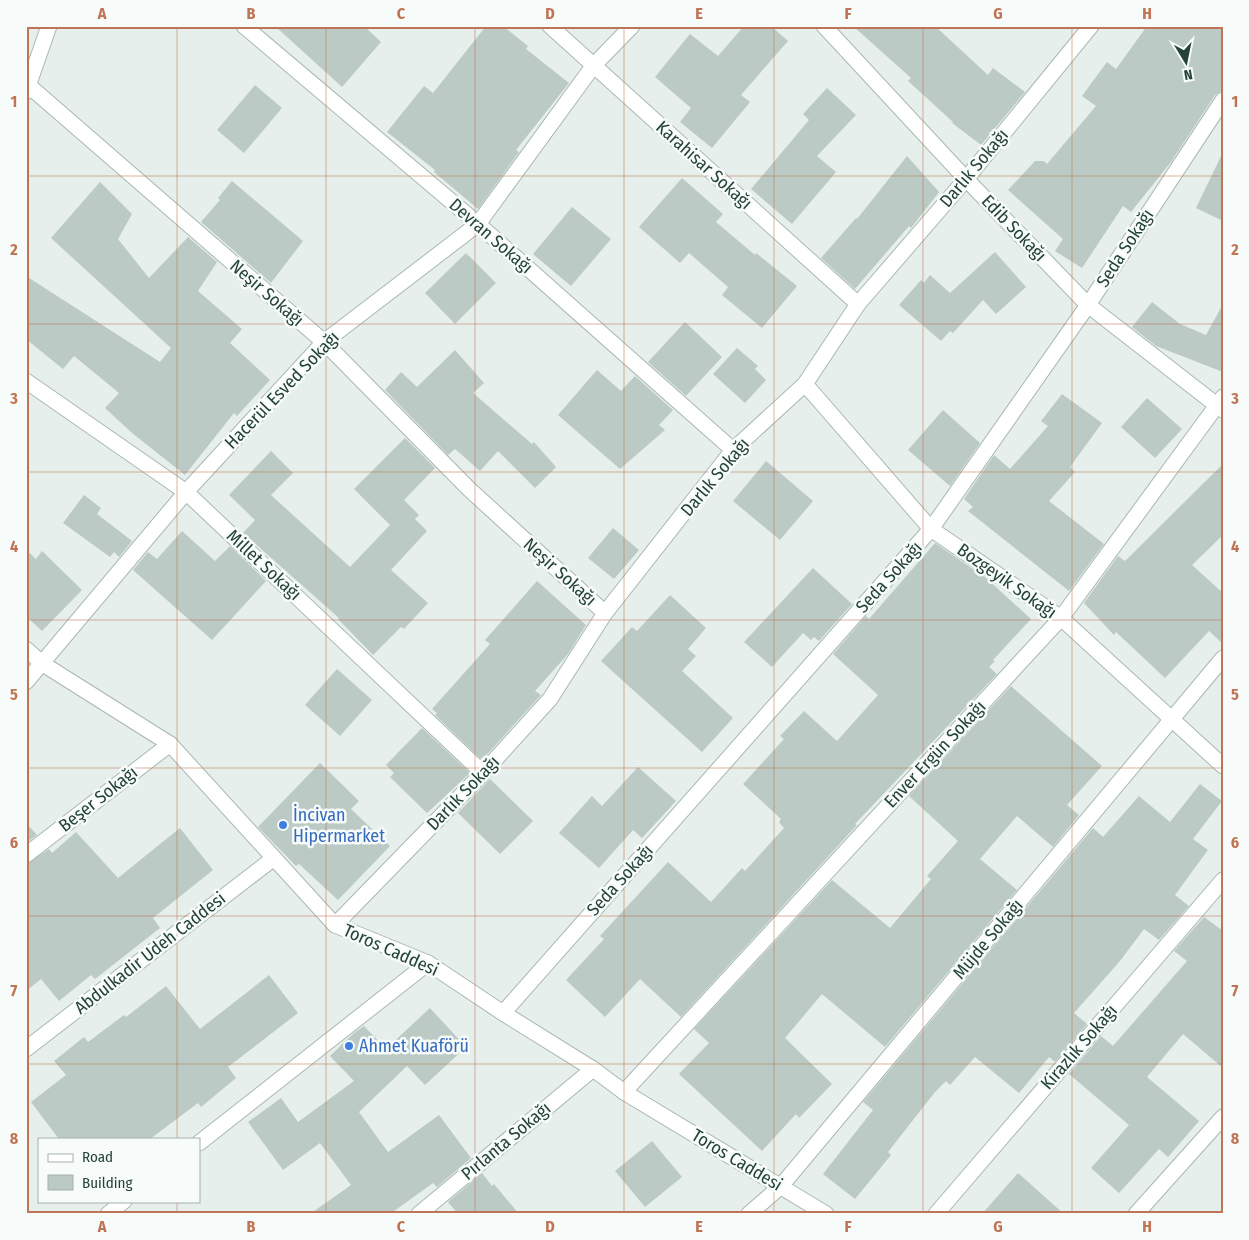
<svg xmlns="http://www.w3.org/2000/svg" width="1249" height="1240" font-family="'Fira Sans Condensed',sans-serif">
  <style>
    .building { fill: #bbcac4 }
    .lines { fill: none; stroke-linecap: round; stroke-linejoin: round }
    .street-casing { stroke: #a8b8b2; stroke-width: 17 }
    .street { stroke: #fff; stroke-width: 15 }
    .grid { fill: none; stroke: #c07456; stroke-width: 1; stroke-opacity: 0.55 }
    .shop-dot { fill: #3f7fe0; stroke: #f7fbf9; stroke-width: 2 }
    .labels { text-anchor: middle; stroke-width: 5; stroke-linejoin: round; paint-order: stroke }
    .street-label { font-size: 18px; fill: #24423a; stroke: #f7fbf9 }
    .shop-label { font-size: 18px; fill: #366cbe; stroke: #f7fbf9; text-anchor: start }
    .neatline { fill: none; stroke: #c07456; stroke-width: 2 }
    .grid-label { font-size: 16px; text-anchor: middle; font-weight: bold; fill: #c07456 }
  </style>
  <rect width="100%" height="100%" fill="#e6efeb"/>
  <g class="building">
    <polygon points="275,26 364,26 381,42 342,87"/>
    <polygon points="486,26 503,26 528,46 526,49 569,83 516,150 519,152 478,209 434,172 435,170 387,132 424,86 433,93"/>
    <polygon points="744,26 771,26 788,41 741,95 750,102 712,148 680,122 691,108 655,77 690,34 718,56"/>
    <polygon points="853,26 935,26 988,75 993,68 1025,92 981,145 952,123 953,122 908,81 911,78"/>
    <polygon points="1147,26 1223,26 1223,90 1215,95 1171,162 1131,212 1123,206 1082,268 1055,251 1063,239 1008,190 1035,161 1044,161 1047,164 1096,106 1082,96 1107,62 1116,69"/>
    <polygon points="255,85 282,108 244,153 217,130"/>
    <polygon points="827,88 856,115 817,156 836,172 792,224 751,189 809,120 803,114"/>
    <polygon points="1223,152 1223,221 1196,208"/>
    <polygon points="907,156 939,192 911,228 909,226 855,289 821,258 856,218 857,219"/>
    <polygon points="682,178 723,214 716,222 755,255 756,253 797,286 762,328 722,295 728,287 689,253 680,263 639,227"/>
    <polygon points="232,181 303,241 271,283 201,222 220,200 218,198"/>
    <polygon points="100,182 132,214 118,239 149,278 188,237 217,262 198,291 242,329 230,343 270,380 237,416 234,413 185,475 132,433 105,408 119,393 74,356 63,369 26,339 26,276 160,362 171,348 51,238"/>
    <polygon points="572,207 611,239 571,286 533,254"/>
    <polygon points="995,252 1026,287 996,314 983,300 953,333 950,331 941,341 899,305 921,280 924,283 930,275 950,293"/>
    <polygon points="466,253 496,283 455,324 425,293"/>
    <polygon points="1152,302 1180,324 1206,335 1223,304 1223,372 1156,346 1132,327"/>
    <polygon points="685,322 722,357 686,396 648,362"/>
    <polygon points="737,348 758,366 755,369 766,380 745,403 713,374"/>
    <polygon points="455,350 484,383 473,393 532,444 534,442 556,467 535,488 498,451 480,471 455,449 448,455 385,390 401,372 417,387"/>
    <polygon points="597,370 621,391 635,376 673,410 659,425 665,430 620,469 558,415"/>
    <polygon points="1062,394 1102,423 1070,467 1075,472 1049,501 1104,544 1069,591 968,511 973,507 964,499 994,455 1010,469 1048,426 1041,421"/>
    <polygon points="1147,398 1182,429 1155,458 1121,427"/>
    <polygon points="943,410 980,443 950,486 908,450"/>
    <polygon points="405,438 435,468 404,500 419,515 415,519 427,531 391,570 428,603 404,629 401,627 373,655 338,619 339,618 243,533 255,520 229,495 271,451 293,473 271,495 350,567 390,525 354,489"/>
    <polygon points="766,461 813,501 780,540 733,501"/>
    <polygon points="1223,464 1223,535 1192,565 1223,593 1223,644 1209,631 1165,678 1116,632 1114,635 1084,603 1118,556 1125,561"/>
    <polygon points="84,495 101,508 97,514 132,541 119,557 114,552 110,557 63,523"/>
    <polygon points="613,528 639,550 614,579 588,558"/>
    <polygon points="182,531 215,561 230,546 266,581 212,640 133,570 148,552 157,559"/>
    <polygon points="935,543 986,578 1031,619 993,660 995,661 989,667 997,674 855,824 857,825 681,1017 640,979 605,1017 566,980 604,939 600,936 668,862 711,902 742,868 745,871 784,828 779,822 781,819 743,784 784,739 780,736 804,711 837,741 878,695 833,654 866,616 869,619"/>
    <polygon points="26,550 36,559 42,551 82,590 42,631 26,616"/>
    <polygon points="813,568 852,604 819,641 814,637 811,640 803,633 772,667 744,642"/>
    <polygon points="537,581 586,625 568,654 535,691 541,695 482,760 435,715 437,713 432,709 490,644 485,640"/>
    <polygon points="670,595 706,628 688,649 696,656 682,671 733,718 702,752 601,661 632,627 637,631"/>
    <polygon points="337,669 372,700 340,736 305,705"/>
    <polygon points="1011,686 1102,766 1067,805 1079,815 1053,847 1017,816 980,859 1017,890 885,1047 822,994 785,1038 832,1084 799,1118 796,1114 762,1151 679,1074 709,1043 694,1029 832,880 890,928 931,879 927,876 958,841 909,796"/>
    <polygon points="422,728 470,773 427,813 390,777 394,773 386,765"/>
    <polygon points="320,763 359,801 351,809 390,846 338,900 299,864 296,866 258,827"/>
    <polygon points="638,767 676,801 642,838 633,830 599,868 559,833 592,796 602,806"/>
    <polygon points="490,779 533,821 500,854 458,813"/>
    <polygon points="1200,784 1222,801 1193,839 1208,850 1175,895 1189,906 1159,940 1144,929 1120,961 1074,1013 1087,1024 1055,1062 1049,1057 1019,1093 975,1057 950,1085 946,1081 935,1092 888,1152 891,1155 855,1199 823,1174 873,1110 863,1102 1093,828 1103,837 1139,796 1170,822"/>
    <polygon points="26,823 37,835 26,843"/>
    <polygon points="180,828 213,870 153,918 160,928 95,979 91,975 59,1001 41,979 26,991 26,864 49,849 52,853 76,832 118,878"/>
    <polygon points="1204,917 1223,931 1223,1068 1183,1034 1147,1077 1199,1121 1168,1157 1159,1149 1119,1193 1091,1168 1129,1125 1069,1074 1101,1036 1113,1046 1187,961 1174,951"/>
    <polygon points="269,975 298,1013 228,1067 236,1078 201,1107 198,1103 150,1139 59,1139 31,1102 66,1075 54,1061 84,1037 88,1042 124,1015 126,1017 166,986 200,1029"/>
    <polygon points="430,1008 466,1047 425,1085 407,1066 359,1112 388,1152 439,1115 471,1158 437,1187 433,1183 390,1214 310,1214 351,1185 320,1143 283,1170 248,1122 281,1098 298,1122 354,1081 330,1056 354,1033 364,1026 386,1049"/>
    <polygon points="652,1141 682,1177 645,1207 615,1171"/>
    <polygon points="482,1173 492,1186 494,1184 519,1214 458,1214 448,1202"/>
    <polygon points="1018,1173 1064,1214 982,1214"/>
  </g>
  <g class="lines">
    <defs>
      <g id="street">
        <polyline points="244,26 478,224 733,450"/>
        <polyline points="550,26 858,304"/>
        <polyline points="824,26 966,179 1088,305 1223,410"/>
        <polyline points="28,85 324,342 469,489 605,613"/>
        <polyline points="26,92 49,26"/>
        <polyline points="26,381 186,492 483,773"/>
        <polyline points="805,384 931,529 1061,618 1223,766"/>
        <polyline points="26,649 43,664 170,744 335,925 428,963 503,1013 593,1069 624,1092 826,1214"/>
        <polyline points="26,682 186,492 324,342 478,224 594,65 632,26"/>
        <polyline points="26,855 170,744"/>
        <polyline points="335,925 483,773 550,699 605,613 733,450 805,384 858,304 966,179 1091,26"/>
        <polyline points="503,1013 931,529 1088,305 1223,100"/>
        <polyline points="26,1049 274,858"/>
        <polyline points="624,1092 1061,618 1223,397"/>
        <polyline points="199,1143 428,963"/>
        <polyline points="108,1214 124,1201"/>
        <polyline points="419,1214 593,1069"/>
        <polyline points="749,1214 781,1186 1223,658"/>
        <polyline points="936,1214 1223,880"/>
        <polyline points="1136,1214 1223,1117"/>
      </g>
    </defs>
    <use href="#street" class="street-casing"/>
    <use href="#street" class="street"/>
  </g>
  <path class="grid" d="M 177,26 L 177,1139M 326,26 L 326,1214M 475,26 L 475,1214M 624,26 L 624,1214M 774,26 L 774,1214M 923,26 L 923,1214M 1072,26 L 1072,1214M 26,176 L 1223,176M 26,324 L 1223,324M 26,472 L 1223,472M 26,620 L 1223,620M 26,768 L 1223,768M 26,916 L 1223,916M 26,1064 L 1223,1064M 177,1201 L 177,1214"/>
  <g class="shop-dot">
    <circle cx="283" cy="825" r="5"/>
    <circle cx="349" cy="1046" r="5"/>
  </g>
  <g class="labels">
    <g class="street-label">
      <text transform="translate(704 165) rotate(42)" y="6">Karahisar Sokağı</text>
      <text transform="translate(974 168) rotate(-50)" y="6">Darlık Sokağı</text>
      <text transform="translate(1014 228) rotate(46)" y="6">Edib Sokağı</text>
      <text transform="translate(491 236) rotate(41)" y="6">Devran Sokağı</text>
      <text transform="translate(1125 248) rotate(-57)" y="6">Seda Sokağı</text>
      <text transform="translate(267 293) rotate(41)" y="6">Neşir Sokağı</text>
      <text transform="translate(282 390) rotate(-46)" y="6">Hacerül Esved Sokağı</text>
      <text transform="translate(715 477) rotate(-50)" y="6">Darlık Sokağı</text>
      <text transform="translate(264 565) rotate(43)" y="6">Millet Sokağı</text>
      <text transform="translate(560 572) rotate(42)" y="6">Neşir Sokağı</text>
      <text transform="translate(889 577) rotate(-48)" y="6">Seda Sokağı</text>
      <text transform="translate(1007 581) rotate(35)" y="6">Bozgeyik Sokağı</text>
      <text transform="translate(935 754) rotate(-47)" y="6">Enver Ergün Sokağı</text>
      <text transform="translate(463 793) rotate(-46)" y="6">Darlık Sokağı</text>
      <text transform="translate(98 799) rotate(-38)" y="6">Beşer Sokağı</text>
      <text transform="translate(620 880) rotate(-48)" y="6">Seda Sokağı</text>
      <text transform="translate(988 939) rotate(-50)" y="6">Müjde Sokağı</text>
      <text transform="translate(391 950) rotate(24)" y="6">Toros Caddesi</text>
      <text transform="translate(150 953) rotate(-38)" y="6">Abdulkadir Udeh Caddesi</text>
      <text transform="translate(1079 1047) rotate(-49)" y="6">Kirazlık Sokağı</text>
      <text transform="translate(506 1141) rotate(-40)" y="6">Pırlanta Sokağı</text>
      <text transform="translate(737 1160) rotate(31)" y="6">Toros Caddesi</text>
    </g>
    <g class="shop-label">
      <text x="293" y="821">İncivan<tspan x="293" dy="21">Hipermarket</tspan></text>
      <text x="359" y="1052">Ahmet Kuaförü</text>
    </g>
  </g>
  <rect width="1249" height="1240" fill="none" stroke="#f7fbf9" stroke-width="55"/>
  <rect x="38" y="1138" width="162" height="65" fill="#f7fbf9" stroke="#a3b1ad"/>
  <rect x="48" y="1154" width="25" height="8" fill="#ffffff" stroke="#a3b1ad"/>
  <text x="82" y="1162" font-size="15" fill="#24423a">Road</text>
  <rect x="48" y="1175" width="25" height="15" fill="#bbcac4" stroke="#a3b1ad"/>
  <text x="82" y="1188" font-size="15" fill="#24423a">Building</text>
  <g transform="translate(1186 62) rotate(170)" stroke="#f7fbf9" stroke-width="4" paint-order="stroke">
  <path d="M0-4L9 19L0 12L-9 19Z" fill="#24423a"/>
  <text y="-8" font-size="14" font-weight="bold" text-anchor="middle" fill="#24423a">N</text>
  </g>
  <rect x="28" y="28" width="1194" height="1184" class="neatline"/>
  <g class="grid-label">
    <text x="102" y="19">A</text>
    <text x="251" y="19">B</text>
    <text x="401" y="19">C</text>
    <text x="550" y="19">D</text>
    <text x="699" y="19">E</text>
    <text x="848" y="19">F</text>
    <text x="998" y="19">G</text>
    <text x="1147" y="19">H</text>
    <text x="14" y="107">1</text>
    <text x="1235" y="107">1</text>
    <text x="14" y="255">2</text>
    <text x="1235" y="255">2</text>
    <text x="14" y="404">3</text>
    <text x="1235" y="404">3</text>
    <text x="14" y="552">4</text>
    <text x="1235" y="552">4</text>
    <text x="14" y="700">5</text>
    <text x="1235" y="700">5</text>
    <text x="14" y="848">6</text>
    <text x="1235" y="848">6</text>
    <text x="14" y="996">7</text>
    <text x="1235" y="996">7</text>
    <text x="14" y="1144">8</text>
    <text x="1235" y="1144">8</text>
    <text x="102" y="1232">A</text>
    <text x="251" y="1232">B</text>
    <text x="401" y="1232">C</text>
    <text x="550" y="1232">D</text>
    <text x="699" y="1232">E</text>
    <text x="848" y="1232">F</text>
    <text x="998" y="1232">G</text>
    <text x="1147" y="1232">H</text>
  </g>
</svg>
